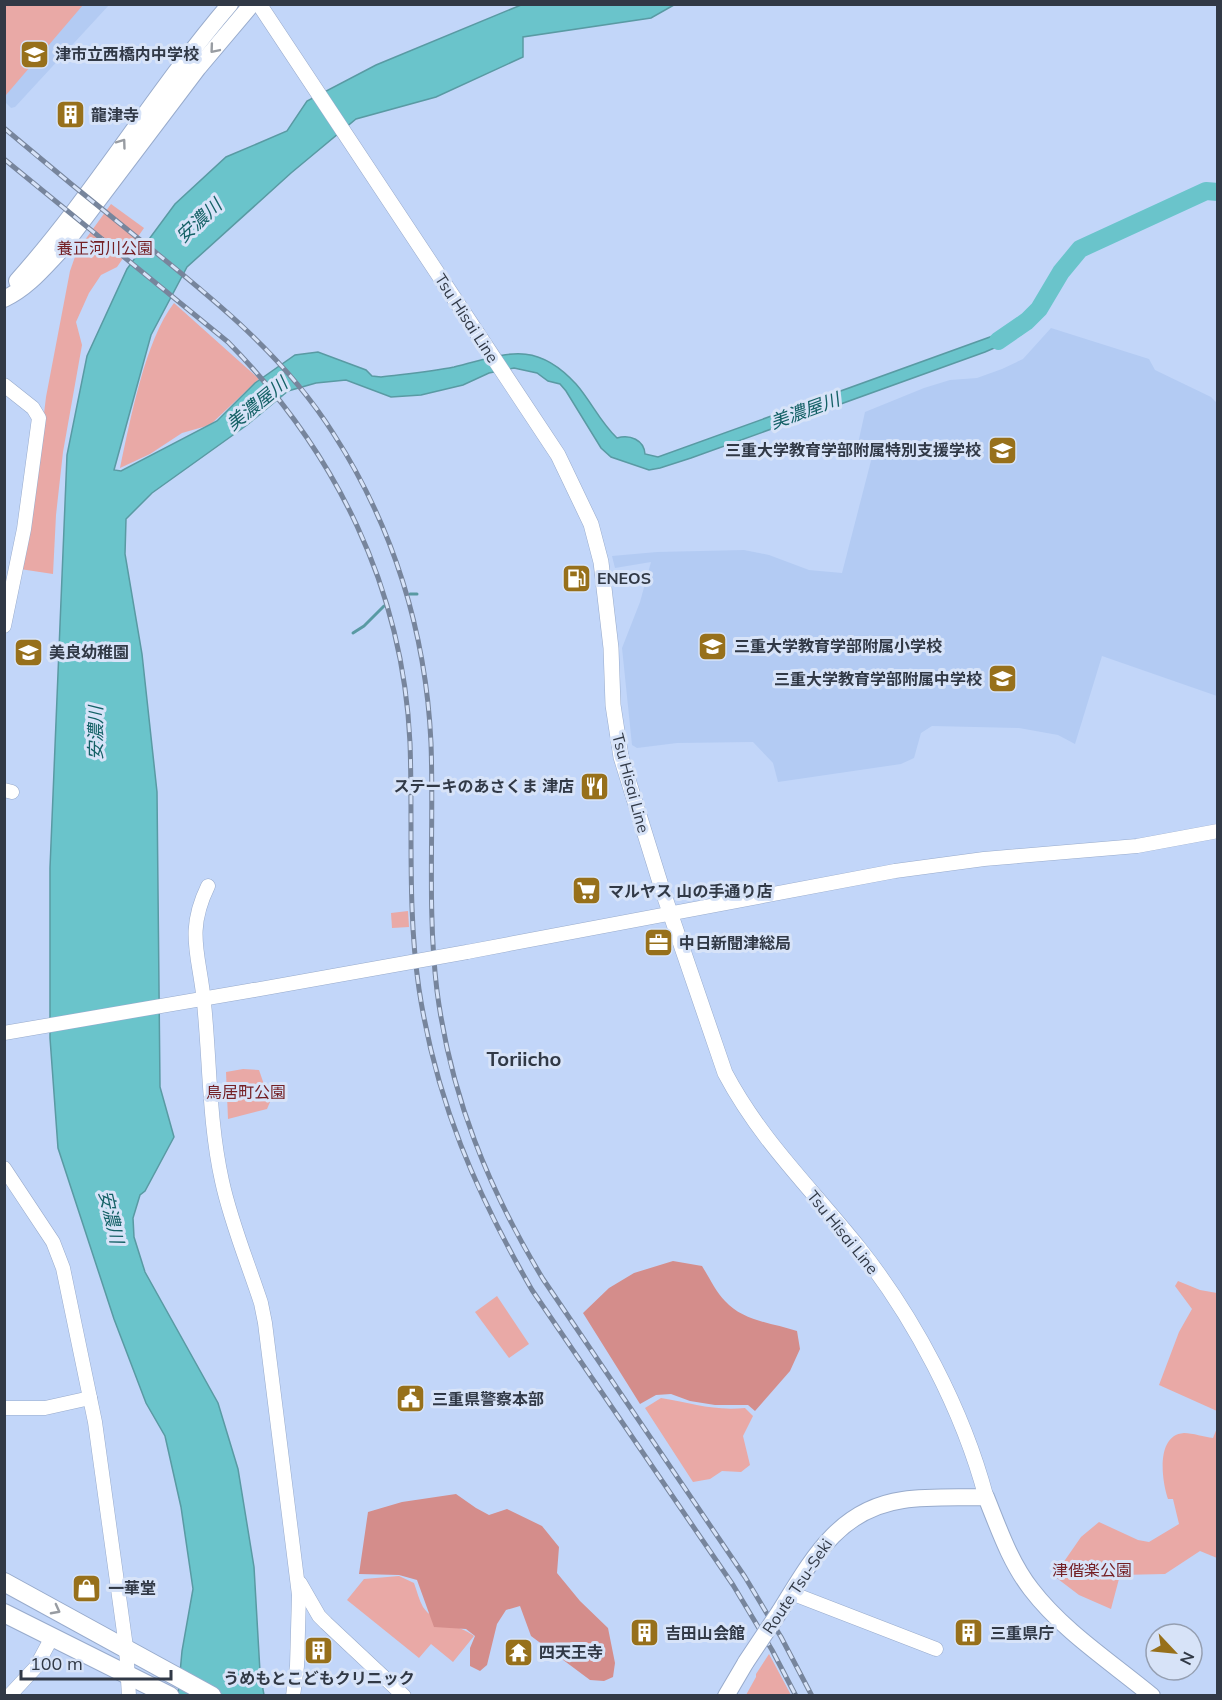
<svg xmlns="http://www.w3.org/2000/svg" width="1222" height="1700" font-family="Mulish,'Noto Sans JP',sans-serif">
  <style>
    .built { fill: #b3cbf3 }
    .green { fill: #e9a9a6 }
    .forest { fill: #d48d8b }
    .water { fill: #6ac4cb; stroke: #599aa3; stroke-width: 1.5 }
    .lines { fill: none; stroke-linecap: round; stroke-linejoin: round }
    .stream { stroke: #599aa3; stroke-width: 3 }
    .river { stroke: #6ac4cb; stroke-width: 18 }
    .tertiary-casing { stroke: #98abcc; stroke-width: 15 }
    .secondary-casing { stroke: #98abcc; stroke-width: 16 }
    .primary-casing { stroke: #98abcc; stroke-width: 18 }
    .trunk-casing { stroke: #98abcc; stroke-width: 20 }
    .tertiary { stroke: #fff; stroke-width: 14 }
    .secondary { stroke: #fff; stroke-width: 15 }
    .primary { stroke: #fff; stroke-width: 16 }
    .trunk { stroke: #fff; stroke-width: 18 }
    .rail-casing { stroke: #77859c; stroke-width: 5 }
    .rail { stroke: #d7e3f8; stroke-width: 3; stroke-dasharray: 9; stroke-linecap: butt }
    .tertiary-bridge-casing { stroke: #98abcc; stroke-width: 15; stroke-linecap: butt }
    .primary-bridge-casing { stroke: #98abcc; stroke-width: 18; stroke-linecap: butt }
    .tertiary-bridge { stroke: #fff; stroke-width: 14 }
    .primary-bridge { stroke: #fff; stroke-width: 16 }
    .oneway { stroke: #989ca2 }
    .labels { text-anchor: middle; stroke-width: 6; stroke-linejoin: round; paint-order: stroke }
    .poi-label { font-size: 16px; font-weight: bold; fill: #313946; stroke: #d7e3f8; text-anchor: start }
    .park-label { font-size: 16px; fill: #742025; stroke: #d7e3f8 }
    .street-label { font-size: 16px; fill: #313946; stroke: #d7e3f8 }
    .water-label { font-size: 18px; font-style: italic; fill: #146166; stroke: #d7e3f8 }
    .quarter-label { font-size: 20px; font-weight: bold; fill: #313946; stroke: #d7e3f8 }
  </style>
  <rect width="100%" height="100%" fill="#c2d6f9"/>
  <g class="built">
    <polygon points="4,5 109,5 15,107 11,108 5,102"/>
    <polygon points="1051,328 1149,359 1155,370 1211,397 1217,403 1217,696 1102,656 1075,744 1058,735 1019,728 932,726 921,733 914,758 901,764 778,782 773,763 753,742 677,743 637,748 632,745 622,648 640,602 651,562 615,568 612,556 657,552 744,550 769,555 809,570 842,573 873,453 857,448 865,412 924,388 950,380 977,378 1002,369 1023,359"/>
  </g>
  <g class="green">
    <polygon points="4,5 83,5 6,95 4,93"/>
    <polygon points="111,204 144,228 117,267 101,275 89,293 76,322 82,345 63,452 56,515 53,574 20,569 33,505 46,397 70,271 77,251"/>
    <path d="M 174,303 L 259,379 L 210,425 L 182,433 L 150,454 L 120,468 C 130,422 145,340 174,303 Z"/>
    <polygon points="408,911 409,927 392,928 391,913"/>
    <polygon points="243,1069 259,1070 270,1102 267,1109 228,1119 226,1072"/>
    <polygon points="1178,1281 1200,1290 1217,1293 1217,1411 1159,1385 1179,1332 1192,1309 1175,1286"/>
    <polygon points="497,1296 529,1344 509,1358 475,1312"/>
    <path d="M 661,1398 C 693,1403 712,1411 745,1408 L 753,1416 L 743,1436 L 750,1465 L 741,1472 L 722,1471 L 710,1479 L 693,1482 L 645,1408 Z"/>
    <path d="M 1217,1428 L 1217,1558 L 1200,1551 L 1165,1574 L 1120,1575 L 1111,1609 L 1079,1595 L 1054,1576 L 1081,1537 L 1099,1522 L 1138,1540 L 1149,1542 L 1179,1524 L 1173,1499 L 1168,1499 C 1162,1482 1155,1435 1184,1433 C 1193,1433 1204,1437 1213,1438 Z"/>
    <path d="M 399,1576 L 414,1583 C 417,1591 419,1600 423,1607 C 433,1623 460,1625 474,1636 L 453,1662 L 431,1644 L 419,1658 L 347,1600 L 364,1579 Z"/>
    <polygon points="769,1654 791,1695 746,1695 756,1677 756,1674"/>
  </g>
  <g class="forest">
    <path d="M 673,1261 L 702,1266 C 709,1277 716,1292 725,1301 C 743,1321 772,1323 797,1331 L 800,1349 L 790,1371 L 755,1411 L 748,1405 L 715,1405 L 690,1401 L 671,1394 L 656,1395 L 640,1404 L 583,1313 L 609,1288 L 634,1273 Z"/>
    <polygon points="456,1494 476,1508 489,1515 507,1509 542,1526 559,1547 557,1573 580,1601 608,1628 615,1663 613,1677 604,1681 590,1680 531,1636 520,1606 506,1610 497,1624 487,1665 480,1671 470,1666 470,1648 475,1636 466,1629 434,1627 417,1580 399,1575 359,1574 368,1512 402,1502"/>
  </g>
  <path class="water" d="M 521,5 L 674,5 L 651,18 L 523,37 L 523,57 L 436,97 L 356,119 L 291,173 L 187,267 L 151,335 L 114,470 L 121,471 L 217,421 L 255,383 L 295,355 L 318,352 L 366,370 L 372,376 L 381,377 C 405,374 430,372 454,367 C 504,355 534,338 576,384 C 591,401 600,422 617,438 C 630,434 644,440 645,454 L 658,457 L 1001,333 L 1016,323 L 1022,334 L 1008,342 L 985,352 L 691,458 L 660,468 L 649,470 L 611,457 L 601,448 L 566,391 L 560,384 L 548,381 L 537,373 L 514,368 L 489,373 L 463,385 L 421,395 L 391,397 L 346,380 L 316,383 L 288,391 L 247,425 L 152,493 L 126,519 L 125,554 L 142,654 L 157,792 L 160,1087 L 174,1137 L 145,1191 L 140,1195 L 133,1218 L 134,1237 L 145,1272 L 218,1403 L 238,1469 L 254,1567 L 260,1672 L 264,1695 L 178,1695 L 182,1651 L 193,1589 L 181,1507 L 165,1436 L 146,1403 L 114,1319 L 58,1148 L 50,1038 L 50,868 L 67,455 L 87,356 L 127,269 L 175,204 L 226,157 L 287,131 L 307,101 L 376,65 Z"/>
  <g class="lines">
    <g class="stream">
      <polyline points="410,594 417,594"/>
      <polyline points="353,633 364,626 384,606"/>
    </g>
    <polyline class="river" points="998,341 1027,321 1039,309 1061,272 1080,249 1206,191 1218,192"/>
    <defs>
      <g id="tertiary">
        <polyline points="4,385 33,408 39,418 24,529 4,626"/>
        <polyline points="4,790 12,792"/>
        <path d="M 208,886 C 185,933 200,956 204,1003 C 210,1062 209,1123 222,1181 C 231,1223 248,1263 261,1303 L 265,1323 L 299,1595 L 297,1666 L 293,1696"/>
        <polyline points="467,952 895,871 984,859 1137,846 1218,831"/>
        <polyline points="4,1033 254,990"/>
        <polyline points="4,1168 53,1242 63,1268 95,1422 126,1647 129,1696"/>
        <polyline points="4,1408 45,1408 90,1398"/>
        <polyline points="300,1583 319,1616 326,1623 404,1696"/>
        <polyline points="791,1593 936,1649"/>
        <polyline points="9,1696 36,1667 52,1637"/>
      </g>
      <path id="secondary" d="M 259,4 L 558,455 L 591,524 L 601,562 L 611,648 L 613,705 L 621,757 L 663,892 L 725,1073 C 761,1141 811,1188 858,1247 C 914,1317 963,1410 986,1497"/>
      <g id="primary">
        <path d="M 17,281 C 94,195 154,93 230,4"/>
        <path d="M 4,299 C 27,288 42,270 59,252 L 198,68 L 252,4"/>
        <path d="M 780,1611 C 811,1561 838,1509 903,1500 C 930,1496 959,1498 986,1497 C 999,1529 1010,1562 1031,1589 C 1063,1631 1111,1662 1152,1696"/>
        <polyline points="726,1696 746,1662"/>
      </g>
      <g id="trunk">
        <polyline points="4,1582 212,1696"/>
        <polyline points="4,1613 170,1696"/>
      </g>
    </defs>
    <use href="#tertiary" class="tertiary-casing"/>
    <use href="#secondary" class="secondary-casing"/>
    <use href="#primary" class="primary-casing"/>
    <use href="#trunk" class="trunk-casing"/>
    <use href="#tertiary" class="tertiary"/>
    <use href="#secondary" class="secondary"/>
    <use href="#primary" class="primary"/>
    <use href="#trunk" class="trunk"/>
    <defs>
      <g id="rail">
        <path d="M 4,128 C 49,166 94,203 139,239 C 211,297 283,354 333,433 C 393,526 426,632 431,743 C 434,826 427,909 437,991 C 451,1097 488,1188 543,1279 L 745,1577 L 781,1637 L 812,1696"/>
        <path d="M 4,159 L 228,342 C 336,452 403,588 410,743 C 413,825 407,908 419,989 C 436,1101 476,1193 532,1290 L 733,1585 L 772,1650 L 796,1696"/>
      </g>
    </defs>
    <use href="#rail" class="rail-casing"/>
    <use href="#rail" class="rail"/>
    <defs>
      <polyline id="tertiary-bridge" points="254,990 467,952"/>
      <polyline id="primary-bridge" points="746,1662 780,1611"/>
    </defs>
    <use href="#tertiary-bridge" class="tertiary-bridge-casing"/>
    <use href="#primary-bridge" class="primary-bridge-casing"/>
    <use href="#tertiary-bridge" class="tertiary-bridge"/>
    <use href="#primary-bridge" class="primary-bridge"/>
  </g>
  <defs><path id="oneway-chevron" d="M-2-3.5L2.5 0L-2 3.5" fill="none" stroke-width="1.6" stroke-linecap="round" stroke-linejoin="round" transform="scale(1.5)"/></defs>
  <g class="oneway">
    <use href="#oneway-chevron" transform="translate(214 49) rotate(130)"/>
    <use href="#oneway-chevron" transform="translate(122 143) rotate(-54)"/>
    <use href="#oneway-chevron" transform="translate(56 1610) rotate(28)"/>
  </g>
  <defs>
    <symbol id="school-square" viewBox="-11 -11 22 22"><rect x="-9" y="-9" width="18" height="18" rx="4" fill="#97701b" stroke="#d7e3f8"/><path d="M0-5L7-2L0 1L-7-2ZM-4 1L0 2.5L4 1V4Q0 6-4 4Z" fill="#fff"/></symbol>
    <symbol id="building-square" viewBox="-11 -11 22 22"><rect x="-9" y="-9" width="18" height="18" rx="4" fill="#97701b" stroke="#d7e3f8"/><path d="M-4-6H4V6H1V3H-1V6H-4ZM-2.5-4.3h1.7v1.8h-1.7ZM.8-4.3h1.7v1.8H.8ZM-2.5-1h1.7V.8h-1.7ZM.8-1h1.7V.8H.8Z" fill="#fff"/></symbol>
    <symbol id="fuel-square" viewBox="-11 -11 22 22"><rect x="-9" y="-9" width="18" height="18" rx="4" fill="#97701b" stroke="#d7e3f8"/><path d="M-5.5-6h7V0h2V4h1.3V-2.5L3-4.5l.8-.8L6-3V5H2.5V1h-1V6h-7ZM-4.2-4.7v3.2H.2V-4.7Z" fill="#fff"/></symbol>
    <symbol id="restaurant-square" viewBox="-11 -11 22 22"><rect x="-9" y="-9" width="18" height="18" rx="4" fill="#97701b" stroke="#d7e3f8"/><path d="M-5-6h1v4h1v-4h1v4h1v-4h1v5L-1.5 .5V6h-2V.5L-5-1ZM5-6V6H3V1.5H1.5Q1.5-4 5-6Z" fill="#fff"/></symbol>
    <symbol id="supermarket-square" viewBox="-11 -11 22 22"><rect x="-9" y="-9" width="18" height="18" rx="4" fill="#97701b" stroke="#d7e3f8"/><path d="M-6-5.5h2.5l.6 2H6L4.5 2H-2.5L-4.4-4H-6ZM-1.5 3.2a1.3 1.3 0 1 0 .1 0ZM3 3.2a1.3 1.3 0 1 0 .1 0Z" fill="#fff"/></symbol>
    <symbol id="office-square" viewBox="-11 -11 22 22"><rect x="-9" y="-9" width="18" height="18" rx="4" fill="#97701b" stroke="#d7e3f8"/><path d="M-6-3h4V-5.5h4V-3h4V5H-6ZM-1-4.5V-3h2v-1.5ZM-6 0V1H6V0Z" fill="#fff"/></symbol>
    <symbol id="civic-square" viewBox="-11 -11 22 22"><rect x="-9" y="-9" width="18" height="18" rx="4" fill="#97701b" stroke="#d7e3f8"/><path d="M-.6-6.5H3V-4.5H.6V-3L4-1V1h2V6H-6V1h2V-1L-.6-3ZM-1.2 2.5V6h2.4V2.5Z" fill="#fff"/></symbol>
    <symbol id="shop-square" viewBox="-11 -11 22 22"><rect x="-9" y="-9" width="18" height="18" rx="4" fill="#97701b" stroke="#d7e3f8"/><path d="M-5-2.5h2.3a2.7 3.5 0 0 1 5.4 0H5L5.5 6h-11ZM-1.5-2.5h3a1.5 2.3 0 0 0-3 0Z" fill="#fff"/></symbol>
    <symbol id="temple-square" viewBox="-11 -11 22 22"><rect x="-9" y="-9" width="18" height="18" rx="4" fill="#97701b" stroke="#d7e3f8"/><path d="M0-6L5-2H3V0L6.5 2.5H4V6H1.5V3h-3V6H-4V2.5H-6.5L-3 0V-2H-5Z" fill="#fff"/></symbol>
  </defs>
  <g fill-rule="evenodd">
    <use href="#school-square" x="18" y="38" width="33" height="33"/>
    <use href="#building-square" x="54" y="98" width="33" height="33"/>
    <use href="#school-square" x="986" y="434" width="33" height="33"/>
    <use href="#fuel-square" x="560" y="562" width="33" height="33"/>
    <use href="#school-square" x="696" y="630" width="33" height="33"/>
    <use href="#school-square" x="12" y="636" width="33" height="33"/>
    <use href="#school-square" x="986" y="662" width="33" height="33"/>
    <use href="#restaurant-square" x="578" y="770" width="33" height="33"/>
    <use href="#supermarket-square" x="570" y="874" width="33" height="33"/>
    <use href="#office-square" x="642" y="926" width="33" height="33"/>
    <use href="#civic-square" x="394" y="1382" width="33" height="33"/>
    <use href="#shop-square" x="70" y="1572" width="33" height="33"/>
    <use href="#building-square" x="628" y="1616" width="33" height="33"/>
    <use href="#building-square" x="952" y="1616" width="33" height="33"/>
    <use href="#building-square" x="302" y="1634" width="33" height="33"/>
    <use href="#temple-square" x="502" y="1636" width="33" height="33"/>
  </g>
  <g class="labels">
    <g class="poi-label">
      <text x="55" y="60">津市立西橋内中学校</text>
      <text x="91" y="121">龍津寺</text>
      <text x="981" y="456" text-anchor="end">三重大学教育学部附属特別支援学校</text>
      <text x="597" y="584">ENEOS</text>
      <text x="734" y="652">三重大学教育学部附属小学校</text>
      <text x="49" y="658">美良幼稚園</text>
      <text x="982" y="685" text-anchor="end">三重大学教育学部附属中学校</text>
      <text x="574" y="792" text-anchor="end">ステーキのあさくま 津店</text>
      <text x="608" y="897">マルヤス 山の手通り店</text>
      <text x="679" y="949">中日新聞津総局</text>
      <text x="432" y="1405">三重県警察本部</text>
      <text x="108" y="1594">一華堂</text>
      <text x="665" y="1639">吉田山会館</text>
      <text x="990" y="1639">三重県庁</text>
      <text x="539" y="1658">四天王寺</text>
      <text x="319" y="1684" text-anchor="middle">うめもとこどもクリニック</text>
    </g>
    <g class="park-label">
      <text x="105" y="254">養正河川公園</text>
      <text x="246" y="1098">鳥居町公園</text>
      <text x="1092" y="1576">津偕楽公園</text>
    </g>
    <g class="street-label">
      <text transform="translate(467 318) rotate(57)" y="6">Tsu Hisai Line</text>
      <text transform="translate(631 783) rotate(75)" y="6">Tsu Hisai Line</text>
      <text transform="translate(843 1232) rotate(51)" y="6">Tsu Hisai Line</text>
      <text transform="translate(797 1586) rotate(-56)" y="6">Route Tsu-Seki</text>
    </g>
    <g class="water-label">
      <text transform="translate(199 221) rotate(-43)" y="6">安濃川</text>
      <text transform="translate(257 404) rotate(-39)" y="6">美濃屋川</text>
      <text transform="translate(805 411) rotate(-20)" y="6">美濃屋川</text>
      <text transform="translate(96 733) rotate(-90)" y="6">安濃川</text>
      <text transform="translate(111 1217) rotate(77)" y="6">安濃川</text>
    </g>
    <g class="quarter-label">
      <text x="524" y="1066">Toriicho</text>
    </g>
  </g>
  <rect width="1222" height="1700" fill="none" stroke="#313946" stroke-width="12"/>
  <g transform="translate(1174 1652) rotate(116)"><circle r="28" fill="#d7e3f8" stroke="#959fb1" stroke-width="1.5"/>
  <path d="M0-4.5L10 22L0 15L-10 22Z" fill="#97701b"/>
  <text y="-9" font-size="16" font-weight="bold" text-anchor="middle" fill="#313946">N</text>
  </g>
  <path d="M21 1670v9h150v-9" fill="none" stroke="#313946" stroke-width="3"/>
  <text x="30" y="1670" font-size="18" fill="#313946" stroke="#d7e3f8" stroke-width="4.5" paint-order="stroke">100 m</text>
</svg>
